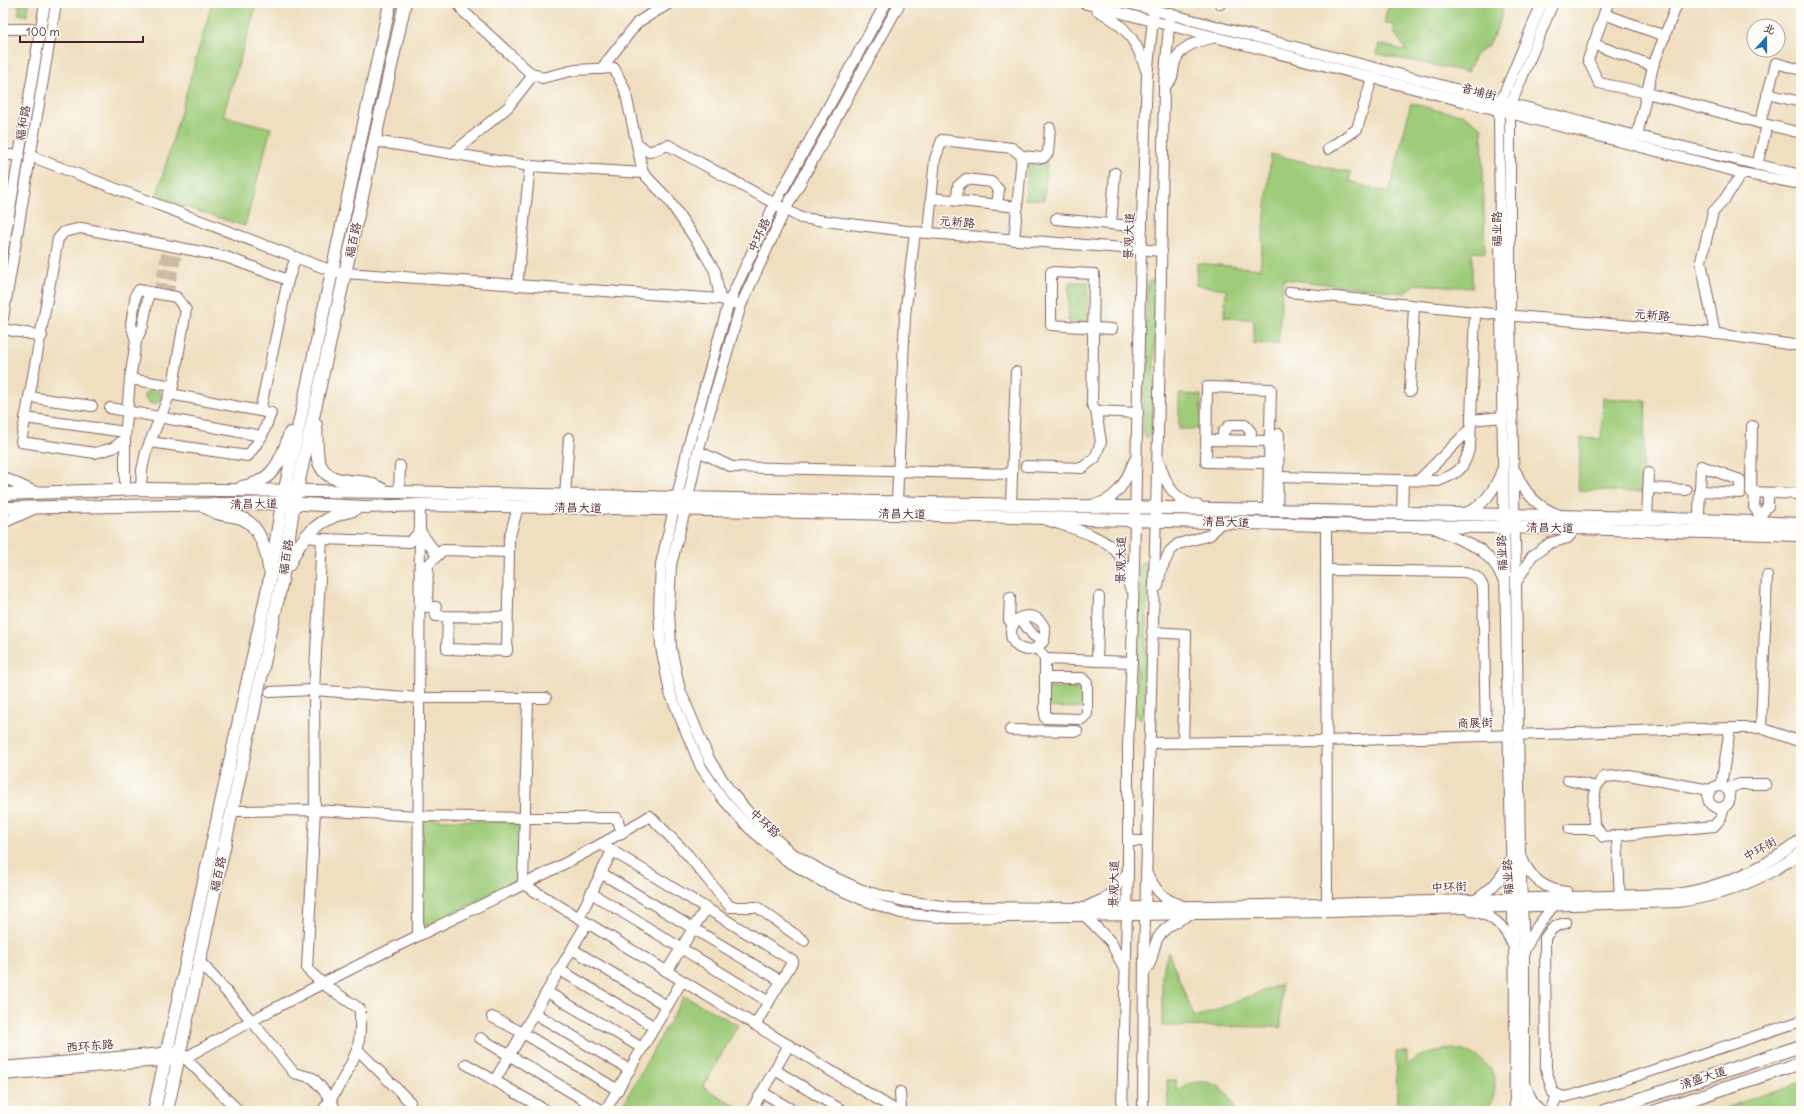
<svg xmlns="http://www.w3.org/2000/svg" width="1804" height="1114" font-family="Delius,'LXGW WenKai TC',sans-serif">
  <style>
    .green { fill: #9fcc7a; stroke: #747652 }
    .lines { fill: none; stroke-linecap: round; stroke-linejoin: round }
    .minor-tunnel { stroke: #ceb9a2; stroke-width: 10; stroke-dasharray: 10 5; stroke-linecap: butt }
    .minor-casing { stroke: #84625f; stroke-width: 12 }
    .major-casing { stroke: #84625f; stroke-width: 14 }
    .minor { stroke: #fff; stroke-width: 10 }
    .major { stroke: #fff; stroke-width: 12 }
    .labels { text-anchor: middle; stroke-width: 3; stroke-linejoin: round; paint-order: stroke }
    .street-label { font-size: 12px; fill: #4a1f2b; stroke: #fdfcf7 }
  </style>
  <rect width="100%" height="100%" fill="#fdfcf7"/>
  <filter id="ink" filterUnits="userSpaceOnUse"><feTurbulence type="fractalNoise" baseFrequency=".025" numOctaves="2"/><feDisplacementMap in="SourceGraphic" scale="8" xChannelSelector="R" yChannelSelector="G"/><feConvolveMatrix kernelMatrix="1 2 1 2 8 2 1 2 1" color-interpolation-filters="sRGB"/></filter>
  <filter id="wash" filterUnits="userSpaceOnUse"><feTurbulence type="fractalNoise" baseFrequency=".012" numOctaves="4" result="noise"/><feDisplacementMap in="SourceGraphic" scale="16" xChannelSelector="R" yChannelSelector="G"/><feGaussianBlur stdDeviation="0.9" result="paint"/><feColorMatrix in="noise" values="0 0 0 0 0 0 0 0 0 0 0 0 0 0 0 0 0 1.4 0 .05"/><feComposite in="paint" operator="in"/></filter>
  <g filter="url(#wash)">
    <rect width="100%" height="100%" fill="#efdfc0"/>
    <g class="green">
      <polygon points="11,3 29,3 27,16 18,14 20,6"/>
      <polygon points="212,3 257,3 223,116 271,128 245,226 156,198"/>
      <polygon points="1389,3 1504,3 1499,24 1489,45 1475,55 1468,72 1377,54 1379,44 1407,51 1395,34 1394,25 1384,22"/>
      <polygon points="1411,103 1436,110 1462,114 1482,128 1485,253 1472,252 1472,288 1416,284 1405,293 1283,279 1278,345 1253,343 1254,320 1224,317 1226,289 1196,285 1197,263 1260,269 1271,154 1351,173 1349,181 1389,193"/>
      <polygon points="1028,160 1047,161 1044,200 1025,199"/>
      <polygon points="1152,280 1155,282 1156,285 1152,434 1147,438 1143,434 1147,284 1149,281"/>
      <polygon points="1069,282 1088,282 1087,322 1068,321"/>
      <circle cx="153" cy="396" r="8"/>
      <polygon points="1179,394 1201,395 1201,429 1179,429"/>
      <polygon points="1603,398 1646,401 1642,492 1578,490 1581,438 1601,439"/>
      <polygon points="1144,562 1147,564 1148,567 1144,716 1140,720 1135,715 1139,566 1141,563"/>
      <polygon points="1047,688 1084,689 1084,708 1047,707"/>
      <polygon points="422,819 521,822 520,880 422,928"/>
      <polygon points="1168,952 1195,1018 1281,984 1281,1027 1162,1026 1162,973"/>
      <polygon points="684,996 738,1025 703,1087 741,1109 740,1111 619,1111"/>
      <path d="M 1450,1049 C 1485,1051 1509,1079 1486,1111 L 1397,1111 L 1396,1052 L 1407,1052 L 1407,1065 C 1420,1054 1433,1051 1450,1049 Z"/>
      <path d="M 1167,1080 L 1176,1080 L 1176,1091 C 1193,1078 1216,1078 1229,1096 C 1232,1101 1235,1105 1235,1111 L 1168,1111 Z"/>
      <polygon points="1801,1082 1801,1111 1715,1111"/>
    </g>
  </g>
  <g filter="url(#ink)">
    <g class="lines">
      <g class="minor-tunnel">
        <polyline points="158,293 168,246"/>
        <polyline points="168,295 178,248"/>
      </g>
      <defs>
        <g id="minor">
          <polyline points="458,3 463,11 528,71 542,78 575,70 614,68 625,90 643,173 668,199 700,246 715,271 720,299"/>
          <polyline points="1083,3 1742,173 1801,184"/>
          <polyline points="1127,3 1604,128 1801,175"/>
          <polyline points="1608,3 1588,60 1599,83 1647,93 1760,123 1776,63 1801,70"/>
          <polyline points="1220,4 1221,3"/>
          <path d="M 1097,10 C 1125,25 1136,39 1146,70"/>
          <polyline points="1604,14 1665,36"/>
          <polyline points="3,29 40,29"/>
          <polyline points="1593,44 1653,66"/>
          <polyline points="601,69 638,22 670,3"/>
          <path d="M 1164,87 C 1176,76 1171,76 1175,62 C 1181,44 1200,41 1216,37"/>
          <polyline points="1767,94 1801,102"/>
          <polyline points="1760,123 1801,133"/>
          <polyline points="1637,136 1653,66 1677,4 1673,3"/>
          <polyline points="374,141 530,166"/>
          <polyline points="638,144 649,152 668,145 801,218 915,232 1162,251"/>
          <polyline points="1328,149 1357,129 1372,78"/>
          <polyline points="452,154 508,107 534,74"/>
          <polyline points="3,155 19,155"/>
          <polyline points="30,156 332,271 345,273 720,299 741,305"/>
          <polyline points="1022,156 1043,158 1048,153 1050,128"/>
          <polyline points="1757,165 1767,125"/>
          <polyline points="931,198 1018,207"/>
          <polyline points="957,200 958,186 966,179 991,182 999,190 997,205"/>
          <polyline points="1056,219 1142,227"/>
          <polyline points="1111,224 1115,173"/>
          <polyline points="928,233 935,159 942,140 1012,148 1022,156 1014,240"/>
          <polyline points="3,250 45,3"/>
          <polyline points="517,286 530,166 643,173"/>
          <polyline points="1290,292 1493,314 1704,332 1801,346"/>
          <polyline points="3,318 56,3"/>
          <polyline points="3,329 42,336"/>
          <polyline points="1715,334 1701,261 1713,212 1724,200 1742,173"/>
          <polyline points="136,341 131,324 136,294 139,290 149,292"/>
          <polyline points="130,379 173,386"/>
          <polyline points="1410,391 1414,306"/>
          <polyline points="170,394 260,411 288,280 296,257"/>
          <polyline points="29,397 92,406"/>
          <polyline points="110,408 262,436"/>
          <polyline points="1096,411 1138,413"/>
          <polyline points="25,418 125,432"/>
          <polyline points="1471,420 1503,417"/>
          <polyline points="1752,426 1751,492 1801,494"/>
          <polyline points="125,439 125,490"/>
          <polyline points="1206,440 1269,441"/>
          <polyline points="1223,440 1223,432 1230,425 1245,425 1251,432 1250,441"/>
          <polyline points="150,442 248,456 262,436 271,413 260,411"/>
          <polyline points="698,451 732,467 1012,474"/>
          <path d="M 1160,464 C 1166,486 1176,502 1199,506"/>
          <polyline points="1026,466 1082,468 1095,458 1101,442 1096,411 1092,404 1094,274 1051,272 1051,325 1112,329"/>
          <path d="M 1516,472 C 1524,493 1538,508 1560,515"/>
          <polyline points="3,477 35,492"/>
          <path d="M 1278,477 L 1438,481 C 1460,473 1465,468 1470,445 L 1475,313"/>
          <polyline points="1419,480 1470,429"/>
          <polyline points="1649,488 1686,490"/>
          <polyline points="141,489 142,470 146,452 173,386 186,310 176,297 149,292 143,326 136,341 130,379 125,439 113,448 95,453 21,442 58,239 64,232 81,228 226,257 288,280"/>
          <polyline points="399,492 400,466"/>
          <polyline points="1755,492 1754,507 1760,516"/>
          <polyline points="565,496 569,438"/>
          <polyline points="677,498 688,447 729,302 774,205 886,3"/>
          <polyline points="688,498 698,451 741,305 785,210 900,3"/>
          <polyline points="897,501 905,316 915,232"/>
          <polyline points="1011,504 1016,372"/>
          <path d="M 1268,504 C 1269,466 1270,427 1271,389 L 1207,387 L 1206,462 L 1269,463"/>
          <path d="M 1091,505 C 1116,502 1126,482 1134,461"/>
          <path d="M 674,509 L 661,564 L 659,609 L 661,647 L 670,693 L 701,767 L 722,798 L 748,827 L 786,860 L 823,882 L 861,899 L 901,913 L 950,918 L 1327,912 L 1677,902 C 1720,897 1767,879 1801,852"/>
          <path d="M 685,510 L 671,565 L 669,610 L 671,648 L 680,690 L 709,759 L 730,791 L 754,819 L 790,852 L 827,874 L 864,891 L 904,901 L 951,907 L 1085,908 L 1327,904 L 1677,894 C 1721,887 1766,868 1801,839"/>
          <polyline points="1277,511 1279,434"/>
          <path d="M 1464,513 C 1483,509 1496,487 1502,470"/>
          <polyline points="1699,513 1701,466 1740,480 1740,493 1700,491"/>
          <polyline points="1402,514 1403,480"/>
          <polyline points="1647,518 1649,473"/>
          <path d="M 1047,520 C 1067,527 1107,536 1119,555 C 1125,565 1127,577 1130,588"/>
          <polyline points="1760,522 1760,516 1768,506 1768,493"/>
          <polyline points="3,523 36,508"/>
          <polyline points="1326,525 1327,909"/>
          <polyline points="1432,527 1480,549 1494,563 1504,581"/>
          <path d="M 307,534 L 308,537 L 322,539 L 314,690 L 315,810 L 307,969 L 323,984 L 360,1009 C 360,1021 361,1034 358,1046 C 354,1062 333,1098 322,1111"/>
          <polyline points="322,539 410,542 420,531 437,555"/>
          <polyline points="509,552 509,539 518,507"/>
          <path d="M 1326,570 L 1465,572 C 1474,575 1479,577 1483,587 L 1486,736"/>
          <polyline points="1517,581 1532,556 1550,543 1568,538 1576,528"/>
          <polyline points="1158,586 1161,570 1170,551 1178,544 1210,535 1221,522"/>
          <polyline points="1010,597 1009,620 1014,624"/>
          <polyline points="448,616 447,649 507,651 509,552 443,550 428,565 427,607 436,607 436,616 507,617"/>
          <circle cx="1028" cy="633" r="17"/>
          <polyline points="1020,618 1033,635 1043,642"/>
          <polyline points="1152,632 1186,634 1183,743"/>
          <polyline points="1037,647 1045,659 1045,718 1082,719 1087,714 1087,683 1082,678 1045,678"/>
          <polyline points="1045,659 1132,662"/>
          <polyline points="1097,661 1099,597"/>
          <polyline points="270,692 314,690 419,698 546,698"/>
          <polyline points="528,698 523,884 897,1111"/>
          <polyline points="1761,728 1767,576"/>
          <polyline points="1010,730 1077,731"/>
          <polyline points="1149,743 1326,741 1730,728 1761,728 1801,742"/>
          <polyline points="1568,780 1596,787"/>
          <circle cx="1719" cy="797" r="11"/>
          <polyline points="1721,786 1730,728"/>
          <polyline points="1727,789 1740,784 1766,784"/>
          <polyline points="1710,790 1628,775 1604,777 1596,787 1593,805 1594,825 1603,837 1714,826 1721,818 1724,807"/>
          <polyline points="232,811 315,810 418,816 525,818 617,818 622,833"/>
          <polyline points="1570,829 1598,829"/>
          <polyline points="1617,835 1620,901"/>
          <polyline points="1128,841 1147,841"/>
          <polyline points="601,844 793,961 755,1025"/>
          <path d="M 1522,858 C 1530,878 1546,890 1567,892"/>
          <path d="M 1146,872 C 1155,888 1161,899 1179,904"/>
          <polyline points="601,873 781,981"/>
          <polyline points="591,893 769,1002"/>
          <path d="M 1477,899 C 1493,888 1502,878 1510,860"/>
          <polyline points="1088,906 1108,897 1128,872"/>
          <path d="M 1471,911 C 1490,913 1505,926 1512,944"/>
          <polyline points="1085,916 1111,942 1123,967"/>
          <polyline points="579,918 612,851"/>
          <path d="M 1566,923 C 1555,925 1551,929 1545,938 L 1546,1069 L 1553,1093 L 1564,1097 L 1577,1094 L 1633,1077 L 1801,1021"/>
          <polyline points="418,936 420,505"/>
          <polyline points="572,949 667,1006"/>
          <polyline points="1524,951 1537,927 1554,905"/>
          <polyline points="204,966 251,1020 294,1073 313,1078 330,1098 336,1111"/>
          <polyline points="560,970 655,1027"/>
          <polyline points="667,971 706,908"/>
          <path d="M 1144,973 C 1154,959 1151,957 1156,942 C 1161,929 1175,922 1187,916"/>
          <polyline points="547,992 642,1048"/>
          <polyline points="534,1013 630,1070"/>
          <polyline points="492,1017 523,1033 618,1090"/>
          <polyline points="480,1038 603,1111"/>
          <polyline points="357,1049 410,1102"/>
          <path d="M 179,1056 L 185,1058 C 263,1013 343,972 424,933 C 500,896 577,860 650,816 L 688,855 L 730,907 L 757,907 L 804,941"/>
          <polyline points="185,1058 239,1111"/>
          <polyline points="466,1064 547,1111"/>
          <polyline points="3,1067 174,1052"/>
          <polyline points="775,1070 843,1111"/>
          <polyline points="3,1075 170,1060"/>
          <polyline points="495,1080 587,923"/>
          <polyline points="1526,1087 1533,1103 1540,1111"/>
          <polyline points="762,1092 794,1111"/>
          <polyline points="900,1092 901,1111"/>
          <polyline points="605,1111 682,981"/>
          <polyline points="751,1111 789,1045"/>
          <polyline points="1122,1111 1128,872 1128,745 1132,657 1141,250 1147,76 1154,10"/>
          <polyline points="1143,1111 1144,958 1159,396 1164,87 1170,13"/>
          <path d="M 1515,1111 C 1514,1057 1516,1004 1514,950 C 1506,670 1501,390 1499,111 L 1501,101 L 1542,3"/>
          <polyline points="1525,1111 1524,1081 1524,951 1520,853 1516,583 1510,315 1510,113 1511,104 1553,3"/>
          <polyline points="1550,1111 1558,1095"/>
        </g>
        <g id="major">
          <path d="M 316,425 C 317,436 316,449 318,459 C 324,484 349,480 368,483 C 372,484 377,487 382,489"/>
          <path d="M 242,487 C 273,482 282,460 290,433"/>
          <polyline points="3,494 141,489 399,492 1647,518 1801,524"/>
          <path d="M 203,506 C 208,508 212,511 217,513 C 225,516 234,515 241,518 C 259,524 267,551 269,568"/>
          <polyline points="3,508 282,503 366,507 420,505 564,507 896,514 1326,525 1576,528 1801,535"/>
          <path d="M 289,565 C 302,534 321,517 354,510"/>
          <polyline points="154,1111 270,578 282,503 390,3"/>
          <polyline points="167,1111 282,580 294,503 405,3"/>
          <polyline points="1604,1111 1801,1046"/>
          <polyline points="1656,1111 1801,1063"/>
        </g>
      </defs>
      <use href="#minor" class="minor-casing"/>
      <use href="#major" class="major-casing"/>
      <use href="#minor" class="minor"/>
      <use href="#major" class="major"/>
    </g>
  </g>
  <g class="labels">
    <g class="street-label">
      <text transform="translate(1479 92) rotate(14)" y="4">音埔街</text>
      <text transform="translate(23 123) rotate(-80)" y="4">福和路</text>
      <text transform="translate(957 222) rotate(5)" y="4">元新路</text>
      <text transform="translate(1497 229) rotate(-90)" y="4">福业路</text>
      <text transform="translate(759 235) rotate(-65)" y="4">中环路</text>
      <text transform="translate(1129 236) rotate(-88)" y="4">景观大道</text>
      <text transform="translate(353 240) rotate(-78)" y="4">福百路</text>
      <text transform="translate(1652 315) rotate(5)" y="4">元新路</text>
      <text transform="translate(254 504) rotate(-1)" y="4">清昌大道</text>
      <text transform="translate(578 508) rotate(1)" y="4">清昌大道</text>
      <text transform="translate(902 514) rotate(1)" y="4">清昌大道</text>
      <text transform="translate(1226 522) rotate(2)" y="4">清昌大道</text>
      <text transform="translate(1550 528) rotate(1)" y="4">清昌大道</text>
      <text transform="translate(1502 553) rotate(-92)" y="4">福业路</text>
      <text transform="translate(286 557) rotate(-81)" y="4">福百路</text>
      <text transform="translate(1121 560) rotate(-89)" y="4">景观大道</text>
      <text transform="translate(1475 723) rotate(-2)" y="4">商展街</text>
      <text transform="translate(765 823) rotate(43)" y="4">中环路</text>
      <text transform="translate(1760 849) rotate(-29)" y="4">中环街</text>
      <text transform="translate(218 874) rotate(-78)" y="4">福百路</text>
      <text transform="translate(1508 877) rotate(-92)" y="4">福业路</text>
      <text transform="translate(1114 884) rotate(-89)" y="4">景观大道</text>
      <text transform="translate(1449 887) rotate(-2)" y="4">中环街</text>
      <text transform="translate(90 1046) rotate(-5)" y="4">西环东路</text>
      <text transform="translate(1703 1078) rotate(-18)" y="4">清盛大道</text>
    </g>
  </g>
  <rect width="1804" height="1114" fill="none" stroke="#fdfcf7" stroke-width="16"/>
  <g transform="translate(1766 38) rotate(21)"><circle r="19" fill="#fdfcf7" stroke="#b5a4a5"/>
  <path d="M0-3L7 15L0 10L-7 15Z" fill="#1f6fb2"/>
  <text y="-6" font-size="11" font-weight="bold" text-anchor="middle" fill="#4a1f2b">北</text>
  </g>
  <path d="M20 36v6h123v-6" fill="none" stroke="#4a1f2b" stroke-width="2"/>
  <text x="26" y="36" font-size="12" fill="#4a1f2b" stroke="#fdfcf7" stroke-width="3" paint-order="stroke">100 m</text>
</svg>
